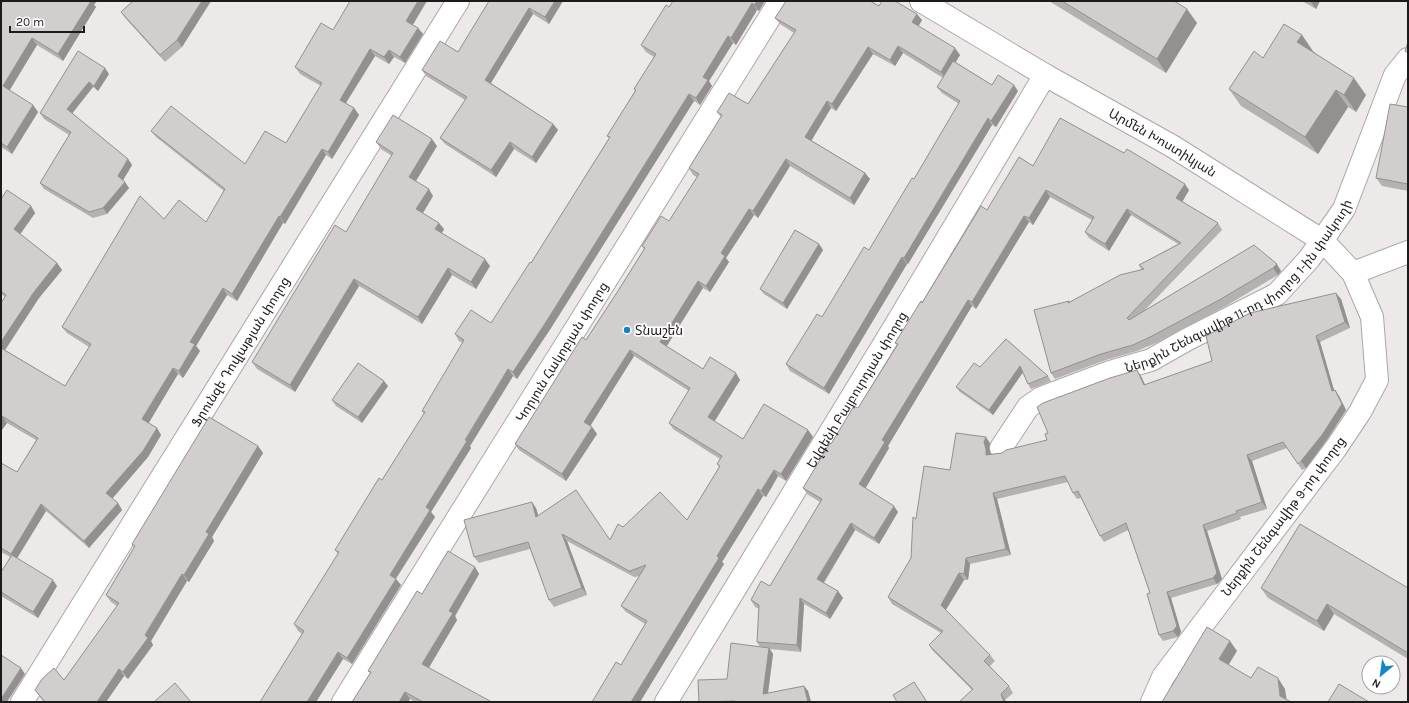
<svg xmlns="http://www.w3.org/2000/svg" width="1409" height="703" font-family="Karla,'Noto Sans Armenian',sans-serif">
  <style>
    .lines { fill: none; stroke-linecap: round; stroke-linejoin: round }
    .minor-casing { stroke: #aba7a6; stroke-width: 24 }
    .minor { stroke: #fff; stroke-width: 22 }
    .wall { fill: #b5b1b1 }
    .shaded-wall { fill: #949090 }
    .building { fill: #d3cece; stroke: #949090 }
    .poi-dot { fill: #1085ce; stroke: #fff; stroke-width: 1.5 }
    .labels { text-anchor: middle; stroke-width: 3.5; stroke-linejoin: round; paint-order: stroke }
    .street-label { font-size: 13px; fill: #1c1a1a; stroke: #fff }
    .poi-label { font-size: 13px; fill: #1c1a1a; stroke: #fff; text-anchor: start }
  </style>
  <rect width="100%" height="100%" fill="#eee9e9"/>
  <g class="lines">
    <defs>
      <g id="minor">
        <path id="s1" d="M 921,1 L 1045,75 L 1172,146 L 1323,241 L 1353,273 L 1372,317 L 1377,380 L 1360,412 L 1336,448 L 1163,677 L 1152,702"/>
        <polyline points="1353,273 1408,252"/>
        <path id="s2" d="M 1001,448 L 1028,407 L 1041,398 L 1110,372 L 1151,360 L 1188,339 L 1277,294 L 1309,259 L 1344,209 L 1395,75 L 1408,59"/>
        <path id="s3" d="M 22,702 L 458,1"/>
        <path id="s4" d="M 343,702 L 780,1"/>
        <path id="s5" d="M 666,702 L 895,326 L 1045,75"/>
      </g>
    </defs>
    <use href="#minor" class="minor-casing"/>
    <use href="#minor" class="minor"/>
  </g>
  <g class="wall">
    <polygon points="133,1 211,1 182,47 165,62 126,19 121,12"/>
    <polygon points="489,1 563,1 549,24 533,14 491,83 553,124 558,130 536,163 514,149 496,177 445,144 440,138 465,100 426,76 422,70 458,52"/>
    <polygon points="673,1 765,1 759,11 757,10 736,45 733,43 709,81 712,86 700,105 694,101 551,328 517,379 513,376 470,446 471,448 431,512 435,517 396,579 401,585 352,664 343,659 316,702 260,702 302,634 298,631 294,624 338,554 335,550 382,480 424,414 422,411 463,343 459,341 455,334 491,323 531,263 609,138 607,136 635,91 634,89 654,57 646,52 641,45 669,7"/>
    <polygon points="1049,1 1174,1 1197,23 1166,73"/>
    <polygon points="1302,1 1320,1 1316,9"/>
    <polygon points="1,4 94,5 96,7 63,61 37,45 9,90 33,105 38,112 12,154 1,147"/>
    <polygon points="879,6 922,20 918,26 960,55 955,62 992,85 1018,91 996,127 992,125 908,264 907,264 829,394 790,371 786,364 822,317 869,250 914,179 959,104 942,93 937,87 943,78 903,53 895,66 873,54 836,111 831,108 811,140 865,173 870,179 854,205 790,166 758,218 754,215 726,258 729,262 710,292 703,288 666,346 703,369 740,380 714,421 743,439 808,430 813,437 786,481 778,476 766,497 763,496 722,562 724,564 640,702 592,702 621,665 645,624 626,612 621,606 639,576 635,577 636,578 567,541 587,595 554,607 549,600 530,549 479,563 474,557 536,508 538,516 610,540 623,527 687,520 719,467 717,464 720,459 673,429 669,423 689,391 634,356 590,426 592,427 597,434 566,481 519,450 515,444 586,340 616,294 644,249 642,246 669,221 697,177 693,175 689,168 721,117 717,112 748,104 794,33 780,24 775,18"/>
    <polygon points="413,25 418,28 423,34 405,63 394,57 389,64 375,56 346,103 354,108 359,115 332,159 326,155 285,224 283,223 237,301 227,295 196,346 200,351 183,378 178,374 148,423 157,428 161,435 148,457 112,499 118,503 122,510 89,548 46,511 17,558 57,586 38,618 1,596 1,572 10,557 1,552 1,463 17,472 36,440 7,423 1,431 1,303 5,297 1,294 1,199 31,206 35,213 20,234 57,263 62,270 39,298 5,350 65,386 89,347 67,333 62,327 164,219 206,222 224,191 156,137 151,131 245,164 286,143 321,86 300,74 295,67 333,30"/>
    <polygon points="1302,35 1313,51 1366,95 1356,112 1348,107 1318,154 1241,106 1229,89 1263,58"/>
    <polygon points="78,51 109,74 98,91 93,87 72,113 128,159 132,165 123,180 129,188 107,214 93,218 44,189 40,183 69,135 44,119 40,113"/>
    <polygon points="1408,107 1408,191 1382,186 1376,178"/>
    <polygon points="376,142 437,146 416,181 433,196 423,213 444,229 442,233 490,266 476,289 452,275 422,324 359,286 295,392 257,369 252,362 346,232 392,156 381,149"/>
    <polygon points="1033,166 1189,190 1182,202 1218,223 1222,230 1144,311 1254,245 1281,271 1278,275 1226,306 1156,343 1137,351 1106,360 1055,379 1051,373 1069,301 1070,302 1142,270 1139,265 1178,244 1131,215 1109,251 1089,238 1085,232 1092,220 1050,197 1033,225 1029,222 976,309 972,306 888,446 889,448 865,488 898,512 879,544 855,530 824,583 838,591 843,598 830,619 804,604 801,652 770,649 773,654 768,693 804,686 808,691 811,702 699,702 727,679 760,647 757,642 759,609 755,607 751,600 770,586 820,502 807,494 803,488 831,444 858,408 897,345 895,343 922,303 987,210"/>
    <polygon points="819,244 823,250 787,309 764,294 760,289"/>
    <polygon points="1341,299 1350,328 1320,342 1334,390 1335,390 1339,396 1346,410 1326,441 1306,468 1302,470 1287,448 1252,461 1267,509 1240,517 1241,519 1207,531 1222,579 1217,584 1171,598 1181,632 1178,637 1163,641 1159,635 1150,593 1128,530 1104,542 1100,536 1081,498 1077,499 1073,493 1068,482 997,499 1011,555 970,564 968,580 964,580 946,610 990,655 995,661 990,666 1009,686 1013,693 1005,700 1006,702 959,702 972,690 933,651 929,645 941,633 892,604 888,597 911,558 916,519 950,470 990,443 989,448 991,454 1002,453 1047,440 1048,433 1141,376 1145,385 1212,361"/>
    <polygon points="1006,339 1048,376 1051,381 1031,389 1028,384 1023,372 993,415 960,392 956,387 980,367"/>
    <polygon points="388,386 362,423 336,406 332,400"/>
    <polygon points="258,446 263,453 212,537 214,541 189,582 187,581 151,641 153,645 128,679 124,676 106,702 44,702 35,690 64,680 117,606 111,602 106,595 134,547 132,544"/>
    <polygon points="475,567 479,574 455,616 457,620 428,668 490,702 415,702 410,699 408,702 352,702 370,673 368,671 422,594"/>
    <polygon points="1261,588 1408,588 1408,659 1334,614 1324,631 1268,598"/>
  </g>
  <g class="shaded-wall">
    <polygon points="90,1 97,1 94,5 96,7 63,61 58,54"/>
    <polygon points="202,1 211,1 182,47 177,40"/>
    <polygon points="418,1 427,1 411,28 406,21"/>
    <polygon points="555,1 563,1 549,24 545,17"/>
    <polygon points="757,1 765,1 759,11 754,5"/>
    <polygon points="1310,1 1320,1 1316,9"/>
    <polygon points="752,3 757,10 736,45 731,38"/>
    <polygon points="529,8 533,14 489,86 485,80"/>
    <polygon points="1187,9 1197,23 1166,73 1157,59"/>
    <polygon points="917,14 922,20 917,29 912,22"/>
    <polygon points="418,28 423,34 405,63 400,57"/>
    <polygon points="1302,35 1314,53 1297,42"/>
    <polygon points="728,36 733,43 709,81 712,86 700,105 696,98 703,77"/>
    <polygon points="32,38 37,45 8,93 3,86"/>
    <polygon points="898,46 903,53 895,66 890,60"/>
    <polygon points="868,47 873,54 836,111 832,104"/>
    <polygon points="955,48 960,55 946,79 941,72"/>
    <polygon points="370,49 375,56 344,106 340,100"/>
    <polygon points="389,50 394,57 389,64 384,57"/>
    <polygon points="105,68 109,74 98,91 94,86"/>
    <polygon points="1354,78 1366,95 1356,112 1344,95"/>
    <polygon points="89,82 93,87 71,115 67,109"/>
    <polygon points="1014,85 1018,91 996,127 991,121"/>
    <polygon points="1336,90 1348,107 1318,154 1305,137"/>
    <polygon points="689,94 694,101 551,328 517,379 513,372"/>
    <polygon points="827,101 831,108 810,143 805,137"/>
    <polygon points="33,105 38,112 12,154 7,147"/>
    <polygon points="354,108 359,115 332,159 328,152"/>
    <polygon points="988,118 992,125 908,264 904,258"/>
    <polygon points="553,124 558,130 536,163 532,157"/>
    <polygon points="432,139 437,146 414,184 409,177"/>
    <polygon points="510,142 514,149 496,177 491,170"/>
    <polygon points="322,149 326,155 285,224 280,217"/>
    <polygon points="128,159 132,165 122,182 118,176"/>
    <polygon points="786,159 790,166 758,218 753,211"/>
    <polygon points="865,173 870,179 854,205 850,198"/>
    <polygon points="125,182 129,188 107,214 103,208"/>
    <polygon points="1185,184 1189,190 1181,204 1176,198"/>
    <polygon points="429,189 433,196 421,216 416,209"/>
    <polygon points="1046,190 1050,197 1033,225 1029,218"/>
    <polygon points="31,206 35,213 19,236 14,229"/>
    <polygon points="749,209 754,215 726,258 729,262 710,292 706,286 721,253"/>
    <polygon points="1127,209 1131,215 1109,251 1105,244"/>
    <polygon points="279,216 283,223 237,301 232,294"/>
    <polygon points="1024,216 1029,222 976,309 972,302"/>
    <polygon points="439,223 444,229 440,236 435,229"/>
    <polygon points="819,244 823,250 787,309 783,303"/>
    <polygon points="902,257 907,264 829,394 824,388"/>
    <polygon points="485,259 490,266 476,289 471,282"/>
    <polygon points="57,263 62,270 39,298 3,353 1,350 1,342 34,292"/>
    <polygon points="1277,264 1281,271 1278,275 1273,268"/>
    <polygon points="448,268 452,275 422,324 418,317"/>
    <polygon points="354,279 359,286 295,392 290,385"/>
    <polygon points="698,281 703,288 665,349 660,342"/>
    <polygon points="223,288 227,295 196,346 200,351 183,378 179,371 190,342"/>
    <polygon points="1336,293 1341,299 1350,328 1345,322"/>
    <polygon points="968,300 972,306 888,446 889,448 864,491 859,484 882,440"/>
    <polygon points="1316,336 1320,342 1336,397 1332,391"/>
    <polygon points="630,350 634,356 589,428 584,422"/>
    <polygon points="1020,366 1024,371 993,415 989,410"/>
    <polygon points="173,368 178,374 147,426 142,419"/>
    <polygon points="508,369 513,376 470,446 471,448 431,512 435,517 394,581 390,575 426,507"/>
    <polygon points="1137,370 1141,376 1148,391 1144,385"/>
    <polygon points="736,373 740,380 713,424 708,417"/>
    <polygon points="384,381 388,386 362,423 358,417"/>
    <polygon points="1335,390 1339,396 1346,410 1326,441 1306,468 1301,461"/>
    <polygon points="2,416 7,423 1,431 1,418"/>
    <polygon points="592,427 597,434 566,481 562,474"/>
    <polygon points="157,428 161,435 148,457 111,500 106,493"/>
    <polygon points="808,430 813,437 786,481 781,474"/>
    <polygon points="986,437 990,443 989,448 991,455 986,455 984,442"/>
    <polygon points="258,446 263,453 212,537 214,541 189,582 184,575 206,532"/>
    <polygon points="1247,455 1252,461 1267,509 1262,502"/>
    <polygon points="774,470 778,476 766,497 761,491"/>
    <polygon points="758,489 763,496 722,562 724,564 640,702 631,702 717,556"/>
    <polygon points="993,493 997,499 1011,555 1006,549"/>
    <polygon points="532,502 536,508 541,524 536,517"/>
    <polygon points="118,503 122,510 89,548 84,541"/>
    <polygon points="41,504 46,511 16,560 11,554"/>
    <polygon points="894,506 898,512 879,544 874,538"/>
    <polygon points="851,523 855,530 822,585 817,579"/>
    <polygon points="1203,525 1207,531 1222,579 1217,584 1213,578"/>
    <polygon points="562,534 567,541 587,595 582,588"/>
    <polygon points="966,558 970,564 968,580 964,574"/>
    <polygon points="475,567 479,574 455,616 457,620 427,671 422,664 449,611"/>
    <polygon points="959,573 964,580 945,611 941,605"/>
    <polygon points="182,574 187,581 151,641 153,645 128,679 123,672"/>
    <polygon points="396,579 401,585 352,664 347,658"/>
    <polygon points="53,580 57,586 38,618 33,612"/>
    <polygon points="838,591 843,598 830,619 826,613"/>
    <polygon points="1167,592 1171,598 1181,632 1178,637 1173,631"/>
    <polygon points="800,598 804,604 801,652 797,645"/>
    <polygon points="1327,604 1334,614 1324,631 1317,621"/>
    <polygon points="1230,641 1237,651 1226,669 1219,659"/>
    <polygon points="769,648 773,654 767,700 763,694"/>
    <polygon points="338,652 343,659 316,702 307,702"/>
    <polygon points="21,668 25,674 7,702 1,702 1,699"/>
    <polygon points="119,669 124,676 106,702 97,702"/>
    <polygon points="1278,678 1285,689 1287,702 1280,696"/>
    <polygon points="804,686 808,691 811,702 808,702"/>
    <polygon points="405,692 410,699 408,702 399,702"/>
    <polygon points="1001,694 1005,700 1006,702 1004,702"/>
  </g>
  <g class="building">
    <polygon points="3,1 91,1 58,54 32,38 3,86 33,105 7,147 1,143 1,4"/>
    <polygon points="133,1 202,1 177,40 160,55 121,12"/>
    <polygon points="350,1 418,1 406,21 418,28 400,57 389,50 384,57 370,49 340,100 354,108 328,152 322,149 280,217 279,216 232,294 223,288 190,342 195,344 179,371 173,368 142,419 157,428 143,451 106,493 118,503 84,541 41,504 11,554 1,548 1,463 17,472 38,438 2,416 1,418 1,348 65,386 91,344 62,327 140,196 164,219 179,200 206,222 225,189 151,131 171,106 245,164 265,131 286,143 322,83 295,67 321,23 333,30"/>
    <polygon points="489,1 555,1 545,17 529,8 485,80 553,124 532,157 510,142 491,170 440,138 467,97 422,70 440,41 458,52"/>
    <polygon points="673,1 757,1 754,5 752,3 731,38 728,36 703,77 708,80 696,98 689,94 546,322 513,372 508,369 465,440 467,441 426,507 430,510 390,575 396,579 347,658 338,652 307,702 260,702 304,631 294,624 339,552 335,550 379,478 382,480 425,412 422,411 464,340 455,334 471,310 491,323 530,262 531,263 610,137 607,136 636,90 634,89 656,54 641,45 666,5 669,7"/>
    <polygon points="786,1 870,1 879,6 882,1 895,1 917,14 912,22 955,48 941,72 898,46 890,60 868,47 832,104 827,101 805,137 865,173 850,198 786,159 753,211 749,209 721,253 725,256 706,286 698,281 660,342 703,369 710,357 736,373 708,417 743,439 764,404 808,430 781,474 774,470 761,491 758,489 717,556 719,558 631,702 592,702 616,662 621,665 647,621 621,606 646,565 630,571 631,572 562,534 582,588 549,600 528,542 474,557 464,520 532,502 536,517 576,490 610,540 618,524 623,527 660,492 687,520 720,466 717,464 722,456 669,423 690,388 630,350 584,422 592,427 562,474 515,444 582,337 586,340 616,294 645,248 642,246 661,216 669,221 699,174 689,168 722,115 717,112 729,93 748,104 796,30 775,18"/>
    <polygon points="1062,1 1174,1 1187,9 1157,59"/>
    <polygon points="1284,24 1302,35 1297,42 1354,78 1344,95 1336,90 1305,137 1229,89 1254,51 1263,58"/>
    <polygon points="1408,42 1408,53 1405,51"/>
    <polygon points="78,51 105,68 94,86 89,82 67,109 128,159 118,176 125,182 103,208 89,212 40,183 71,132 40,113"/>
    <polygon points="953,61 992,85 998,75 1014,85 991,121 988,118 904,258 902,257 824,388 786,364 817,314 822,317 864,247 869,250 912,178 914,179 960,101 937,87"/>
    <polygon points="1390,104 1408,107 1408,184 1376,178"/>
    <polygon points="393,115 432,139 409,177 429,189 416,209 439,223 435,229 485,259 471,282 448,268 418,317 354,279 290,385 252,362 335,225 346,232 393,153 376,142"/>
    <polygon points="1060,118 1124,153 1127,149 1185,184 1176,198 1218,223 1127,318 1129,320 1254,245 1277,264 1273,268 1221,299 1152,336 1133,345 1101,354 1051,373 1034,310 1069,301 1068,303 1120,275 1144,269 1139,265 1181,243 1127,209 1105,244 1085,232 1094,217 1046,190 1029,218 1024,216 972,302 968,300 882,440 885,442 859,484 894,506 874,538 851,523 817,579 838,591 826,613 800,598 797,645 757,642 759,605 751,600 761,581 770,586 822,499 803,488 830,443 831,444 854,406 858,408 898,344 895,343 921,301 922,303 981,206 987,210 1019,157 1033,166"/>
    <polygon points="7,190 31,206 14,229 57,263 34,292 1,342 1,303 6,295 1,291 1,199"/>
    <polygon points="795,230 819,244 783,303 760,289"/>
    <polygon points="1336,293 1345,322 1316,336 1332,391 1335,390 1342,404 1322,435 1301,461 1298,464 1283,442 1247,455 1262,502 1236,511 1237,513 1203,525 1217,573 1213,578 1167,592 1177,626 1173,631 1159,635 1147,594 1150,593 1126,523 1100,536 1078,491 1073,493 1065,476 993,493 1006,549 966,558 964,574 959,573 941,605 990,655 984,661 1009,686 1001,694 1004,702 959,702 973,689 929,645 943,631 888,597 911,558 913,517 916,519 924,466 950,470 956,433 986,437 984,442 986,449 986,455 1002,453 1006,450 1047,440 1045,434 1048,433 1037,407 1043,403 1110,378 1137,370 1144,385 1212,361 1206,336 1250,313"/>
    <polygon points="1006,339 1048,376 1028,384 1020,366 989,410 956,387 974,363 980,367"/>
    <polygon points="358,363 384,381 358,417 332,400"/>
    <polygon points="209,417 258,446 206,532 209,534 184,575 182,574 145,635 148,638 123,672 119,669 97,702 45,702 35,690 42,679 54,668 64,680 119,603 106,595 135,546 132,544"/>
    <polygon points="1300,524 1408,588 1408,653 1327,604 1317,621 1261,588"/>
    <polygon points="448,551 475,567 449,611 453,613 422,664 490,701 489,702 423,702 405,692 399,702 352,702 371,672 368,671 417,591 422,594"/>
    <polygon points="12,555 53,580 33,612 1,592 1,572"/>
    <polygon points="1207,627 1230,641 1219,659 1251,678 1258,667 1278,678 1280,696 1291,702 1162,702"/>
    <polygon points="731,643 769,648 763,694 804,686 808,702 736,702 735,701 699,702 698,680 727,679"/>
    <polygon points="1,655 21,668 1,699"/>
    <polygon points="914,682 927,702 897,702 893,695"/>
    <polygon points="175,683 191,702 154,702"/>
    <polygon points="1339,684 1369,702 1328,702"/>
  </g>
  <circle class="poi-dot" cx="627" cy="330" r="4"/>
  <g class="labels">
    <g class="street-label">
      <text dy="5" stroke="none"><textPath href="#s1" startOffset="280">Արմեն Խոստիկյան</textPath></text>
      <text dy="5" stroke="none"><textPath href="#s2" startOffset="298">Ներքին Շենգավիթ 11-րդ փողոց 1-ին փակուղի</textPath></text>
      <text dy="5" stroke="none"><textPath href="#s3" startOffset="413">Ֆրունզե Դովլաթյան փողոց</textPath></text>
      <text dy="5" stroke="none"><textPath href="#s4" startOffset="413">Կորյուն Հակոբյան փողոց</textPath></text>
      <text dy="5" stroke="none"><textPath href="#s5" startOffset="366">Եվգենի Բայբուրդյան փողոց</textPath></text>
      <text transform="translate(1283 516) rotate(-53)" y="5">Ներքին Շենգավիթ 9-րդ փողոց</text>
    </g>
    <g class="poi-label">
      <text x="635" y="335">Տնաշեն</text>
    </g>
  </g>
  <rect width="1409" height="703" fill="none" stroke="#1c1a1a" stroke-width="4"/>
  <g transform="translate(1381 675) rotate(209)"><circle r="19" fill="#ffffff" stroke="#a4a3a3"/>
  <path d="M0-3L7 15L0 10L-7 15Z" fill="#1085ce"/>
  <text y="-6" font-size="11" font-weight="bold" text-anchor="middle" fill="#1c1a1a">N</text>
  </g>
  <path d="M10 26v6h74v-6" fill="none" stroke="#1c1a1a" stroke-width="2"/>
  <text x="16" y="26" font-size="12" fill="#1c1a1a" stroke="#ffffff" stroke-width="3" paint-order="stroke">20 m</text>
</svg>
